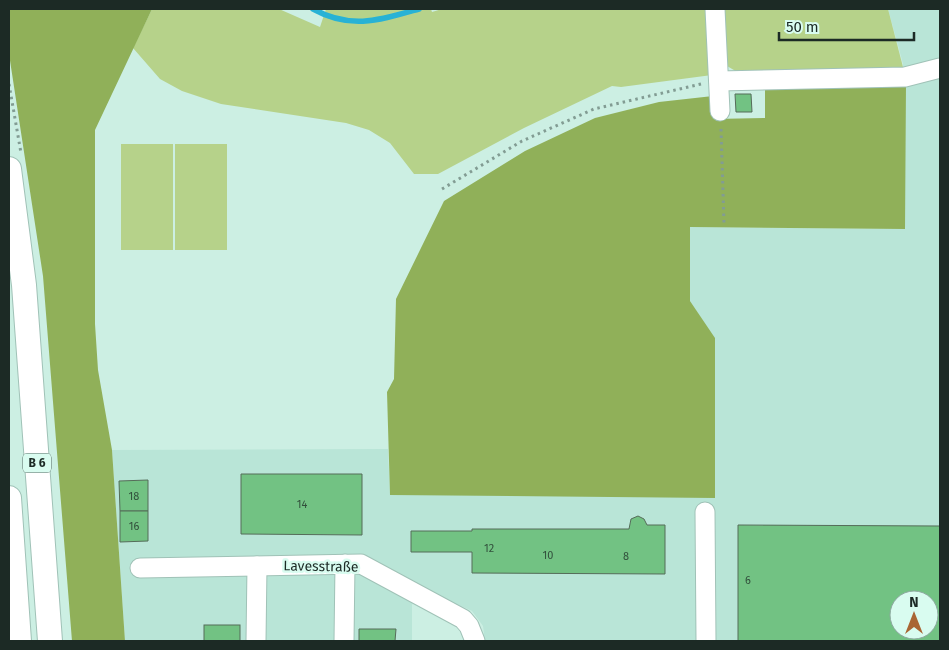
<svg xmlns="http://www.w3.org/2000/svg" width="949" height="650" font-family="'Fira Sans',sans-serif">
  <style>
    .built { fill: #b9e5d7; fill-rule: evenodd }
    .green { fill: #b6d28a }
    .forest { fill: #90b059 }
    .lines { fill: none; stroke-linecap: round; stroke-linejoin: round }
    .stream { stroke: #28b2d5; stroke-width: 5.5 }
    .building { fill: #72c283; stroke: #556c59; fill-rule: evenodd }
    .minor-casing { stroke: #a0c2b7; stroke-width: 21 }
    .major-casing { stroke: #a0c2b7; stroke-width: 26 }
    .path { stroke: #829c93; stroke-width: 3; stroke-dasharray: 2.5 4; stroke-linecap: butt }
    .minor { stroke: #fff; stroke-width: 19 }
    .major { stroke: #fff; stroke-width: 24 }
    .labels { text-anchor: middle; stroke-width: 5; stroke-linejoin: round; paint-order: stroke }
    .number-label { font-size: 11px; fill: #32503c }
    .shield { fill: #d9fcf0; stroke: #556962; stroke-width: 1 }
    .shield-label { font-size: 12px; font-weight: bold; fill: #1c2a25 }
    .street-label { font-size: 14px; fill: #1c2a25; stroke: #d9fcf0 }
  </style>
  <rect width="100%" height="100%" fill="#ccefe3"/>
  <path class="built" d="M 888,9 L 940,9 L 940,641 L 485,641 L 483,626 L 472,611 L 418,586 L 412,605 L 412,641 L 125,641 L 112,450 L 388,449 L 390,494 L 715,339 L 690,301 L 689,227 L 905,229 L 903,64 ZM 899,600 L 929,600 L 929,630 L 899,630 Z"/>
  <g class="green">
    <polygon points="152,9 279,9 320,27 326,9 431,9 432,12 442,9 709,9 712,75 621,87 612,86 524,128 438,174 414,174 390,143 369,130 346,123 221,104 182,91 160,79 133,48"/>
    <polygon points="721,9 888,9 904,71 739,73 727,66"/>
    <rect x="121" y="144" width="52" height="106"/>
    <rect x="175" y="144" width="52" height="106"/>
  </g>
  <g class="forest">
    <polygon points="9,9 152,9 95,130 95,324 98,370 112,450 125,641 72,641 43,276 9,54"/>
    <polygon points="906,84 905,229 690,227 690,301 715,338 715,498 390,495 387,392 394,379 396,299 444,201 525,151 595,118 659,102 713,96 714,119 765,118 765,87"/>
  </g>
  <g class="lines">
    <path class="stream" d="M 313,9 C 351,30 380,20 419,9"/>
  </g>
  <g class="building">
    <polygon points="735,94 751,94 752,112 736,112"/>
    <polygon points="241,474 362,474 362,535 241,534"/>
    <polygon points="148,480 148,511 120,511 119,481"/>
    <polygon points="120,511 148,511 148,541 120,542"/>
    <polygon points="638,516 644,519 647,525 665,525 665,574 472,573 472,552 411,552 411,531 472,531 472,529 629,529 631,519"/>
    <path d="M 738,525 L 940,526 L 940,641 L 738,641 ZM 899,600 L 929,600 L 929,630 L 899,630 Z"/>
    <rect x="204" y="625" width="36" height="16"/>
    <polygon points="359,629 396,629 395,641 359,641"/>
  </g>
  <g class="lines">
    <defs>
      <g id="minor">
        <polyline points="715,9 720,111"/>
        <polyline points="719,81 905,77 940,68"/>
        <polyline points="705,512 706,641"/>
        <polyline points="140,568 361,564 463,619 469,626 475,641"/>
        <polyline points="256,641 257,566"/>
        <polyline points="344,641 345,564"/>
      </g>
      <g id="major">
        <polyline points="9,169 24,285 50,641"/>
        <polyline points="9,498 19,641"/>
      </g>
    </defs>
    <use href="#minor" class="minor-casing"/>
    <use href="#major" class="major-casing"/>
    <g class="path">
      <polyline points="9,84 21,153"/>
      <polyline points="721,129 724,224"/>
      <polyline points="442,189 522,141 594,109 701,84"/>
    </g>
    <use href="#minor" class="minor"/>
    <use href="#major" class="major"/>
  </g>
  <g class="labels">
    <g class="number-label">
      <text x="134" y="500">18</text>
      <text x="302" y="508">14</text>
      <text x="134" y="530">16</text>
      <text x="489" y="552">12</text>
      <text x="548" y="559">10</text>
      <text x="626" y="560">8</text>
      <text x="748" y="584">6</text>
    </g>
    <rect class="shield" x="23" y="453.5" width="28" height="19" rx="4"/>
    <g class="shield-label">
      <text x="37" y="467">B 6</text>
    </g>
    <g class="street-label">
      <text transform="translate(321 566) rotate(1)" y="5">Lavesstraße</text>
    </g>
  </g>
  <rect width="949" height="650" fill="none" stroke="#1c2a25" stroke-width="20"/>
  <g transform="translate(914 615)"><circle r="24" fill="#d9fcf0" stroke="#8da89f"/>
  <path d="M0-4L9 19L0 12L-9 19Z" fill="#a96634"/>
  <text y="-8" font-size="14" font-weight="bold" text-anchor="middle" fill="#1c2a25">N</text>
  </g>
  <path d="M779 32v8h135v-8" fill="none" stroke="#1c2a25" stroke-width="2.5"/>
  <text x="786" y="32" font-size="15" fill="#1c2a25" stroke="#d9fcf0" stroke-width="4" paint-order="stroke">50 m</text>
</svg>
